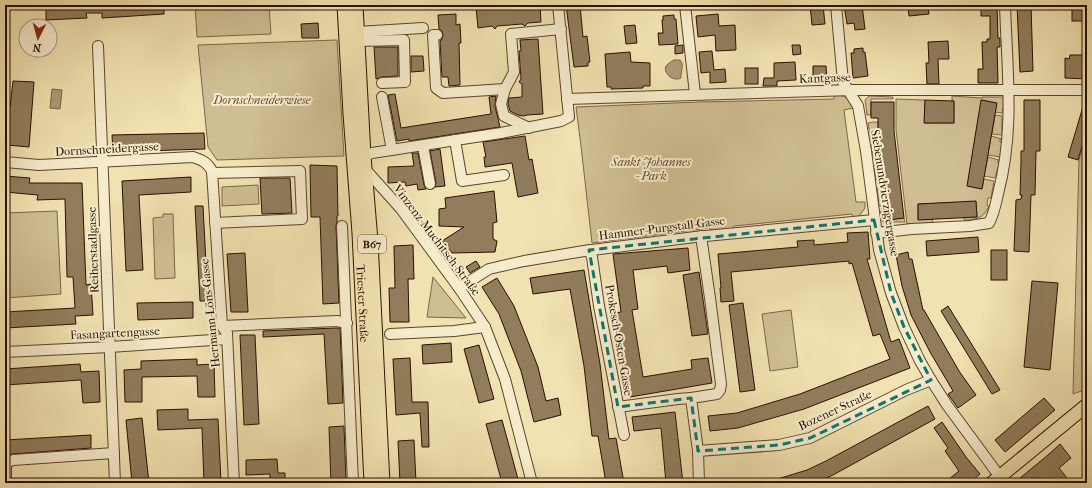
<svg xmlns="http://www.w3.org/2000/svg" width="1092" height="488" font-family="'IM FELL French Canon',serif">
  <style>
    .green { fill: #cfbe93; stroke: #7c664a }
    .water { fill: #ad9a75; stroke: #786246 }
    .building { fill: #917d5c; stroke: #290f00 }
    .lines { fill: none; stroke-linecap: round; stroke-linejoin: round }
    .minor-casing { stroke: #5b442c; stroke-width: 12 }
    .major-casing { stroke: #290f00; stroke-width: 15 }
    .minor { stroke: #f6eccc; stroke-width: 10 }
    .major { stroke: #f1e2b1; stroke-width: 13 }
    .marked { fill: none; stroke: #0f766e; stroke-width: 3; stroke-dasharray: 8 5; stroke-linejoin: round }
    .labels { text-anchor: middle; stroke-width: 4; stroke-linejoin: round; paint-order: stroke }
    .shield { fill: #f6eccc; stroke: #66513d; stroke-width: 1 }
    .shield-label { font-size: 11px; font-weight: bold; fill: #290f00 }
    .street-label { font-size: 12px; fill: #290f00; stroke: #f6eccc }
    .park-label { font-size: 12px; font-style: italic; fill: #634c33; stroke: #f6eccc }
  </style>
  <rect width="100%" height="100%" fill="#f1e2b1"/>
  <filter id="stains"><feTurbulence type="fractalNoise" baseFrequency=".005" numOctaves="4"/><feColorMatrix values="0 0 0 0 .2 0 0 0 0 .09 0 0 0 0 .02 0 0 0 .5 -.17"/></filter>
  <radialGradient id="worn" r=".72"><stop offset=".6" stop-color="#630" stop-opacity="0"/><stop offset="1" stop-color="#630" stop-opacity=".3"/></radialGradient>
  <g class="green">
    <polygon points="195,5 269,5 271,34 197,37"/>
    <polygon points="337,40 344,156 217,160 208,147 198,45"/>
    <path d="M 834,95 C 844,95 850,98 853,108 L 844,110 L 856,202 L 865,202 L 865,208 L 859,216 L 853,218 L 852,214 L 734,226 L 731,229 L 713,231 L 709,228 L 592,243 L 581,146 L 576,107 L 699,102 L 834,99 Z"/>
    <polygon points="869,96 893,97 893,99 871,99 871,115 867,115 865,100"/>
    <path d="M 952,96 L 982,98 L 982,97 L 1004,97 L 1003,109 L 1002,109 L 1003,113 L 1002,113 L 995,112 L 996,103 L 982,100 L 968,186 L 982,189 L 984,179 L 994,181 L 991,198 L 988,198 L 987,205 L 989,206 C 984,218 976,220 964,220 L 964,217 L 977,217 L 976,202 L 918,204 L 918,219 L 932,219 L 933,223 L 907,224 L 896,130 L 896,99 L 925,100 L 925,123 L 954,123 L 954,101 L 952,101 Z"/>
    <polygon points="995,115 1002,116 1002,135 992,134"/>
    <polygon points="873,122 878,122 879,141 871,141 868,123"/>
    <polygon points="1087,130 1087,389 1073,394 1079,160"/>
    <polygon points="991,136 1002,139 1000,139 1000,142 1002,142 1000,157 988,155"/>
    <polygon points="879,143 881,161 875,163 872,152 874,151 873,149 871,148 871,145"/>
    <polygon points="988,157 999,160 998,161 998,163 999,164 995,178 984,176"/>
    <polygon points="874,165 882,165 884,184 877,183 878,180 876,180 874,169 876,169 876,166 874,166"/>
    <polygon points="258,185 259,204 222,206 222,187"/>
    <polygon points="885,187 887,205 879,206 877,188"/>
    <polygon points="881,208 887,208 888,220 904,218 905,222 883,222 881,219 883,219 882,215 881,215 880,212 882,211"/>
    <polygon points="57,211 61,294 5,298 5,213"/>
    <polygon points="163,214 173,214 175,278 155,279 153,218 163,217"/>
    <polygon points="433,277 466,318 427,317"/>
    <polygon points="791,310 798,367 770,371 762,314"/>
  </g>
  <g class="water">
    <path d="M 674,60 L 680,60 C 685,65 680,72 681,78 C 672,83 660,70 668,64 C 670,62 672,61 674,60 Z"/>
    <polygon points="52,89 62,90 60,109 50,108"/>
  </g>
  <g class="building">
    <polygon points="46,5 164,5 164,14 102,18 102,13 86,13 87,18 46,20"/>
    <polygon points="500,5 540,5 541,22 528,23 525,26 522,24 497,26 495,29 492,26 478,28 476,7"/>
    <polygon points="566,5 580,5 583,37 587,36 590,62 588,62 588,66 574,67"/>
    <polygon points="810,5 823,5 825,24 812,25"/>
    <polygon points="844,5 862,5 865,29 855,30 854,23 847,24"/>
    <polygon points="981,5 997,5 998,38 1000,38 1000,47 997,47 998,83 978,83 978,69 983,69 982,42 987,42 987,39 990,39 990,16 981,16"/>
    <polygon points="1017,5 1031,5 1033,71 1020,72"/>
    <polygon points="908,7 928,7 929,14 909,16"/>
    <rect x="1072" y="8" width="15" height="13"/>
    <polygon points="456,14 456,25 460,24 461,43 459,43 460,85 449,86 448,77 442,77 440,41 442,39 443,35 442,31 439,29 438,15"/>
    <polygon points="718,14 719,26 735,25 736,50 716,51 715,35 698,37 696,16"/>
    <polygon points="674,15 674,19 676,19 678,44 659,45 658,33 663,33 662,20 663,20 663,16"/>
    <polygon points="318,23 319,38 302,38 301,24"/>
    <polygon points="635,25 637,43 626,44 624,26"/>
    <polygon points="538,39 543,114 527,115 524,116 518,115 510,111 508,104 509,98 522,97 522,84 519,82 521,79 519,51 521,51 520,40"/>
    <polygon points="948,41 949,59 938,59 939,84 927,84 926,63 929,63 928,42"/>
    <polygon points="683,45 683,53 675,54 675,46"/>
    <polygon points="792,45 800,45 801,54 793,55"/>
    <polygon points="374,47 398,47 398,76 382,77 376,79"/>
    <polygon points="863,48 863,52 865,52 868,76 853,78 851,53 854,53 854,49"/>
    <polygon points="712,51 714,70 725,69 726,82 710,83 710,72 701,73 699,52"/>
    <polygon points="630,52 631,62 650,63 650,86 643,86 643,88 611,89 611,87 607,87 605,54"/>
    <polygon points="1070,55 1087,55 1087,79 1065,78 1065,58 1069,59"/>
    <polygon points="411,56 423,56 424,71 411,72"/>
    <polygon points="795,62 796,80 777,81 777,86 763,86 764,78 774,78 774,63"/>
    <polygon points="813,66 826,66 827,80 813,80"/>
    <rect x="745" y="68" width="13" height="16"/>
    <polygon points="13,81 34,82 29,147 7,145 9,121 5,121 5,107 10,107"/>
    <polygon points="395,94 401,128 491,114 489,97 496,96 495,106 500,127 409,141 409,139 397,141 388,95"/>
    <polygon points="925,100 954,101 954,123 924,123"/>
    <polygon points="981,100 997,103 982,189 967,186"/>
    <polygon points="1024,100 1040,100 1040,151 1036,151 1035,195 1031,195 1029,252 1014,251 1016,200 1021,199 1022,195 1020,195 1021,162 1021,151 1024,151"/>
    <polygon points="1085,100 1087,100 1087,129 1078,160 1068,157"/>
    <polygon points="871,102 894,102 894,131 904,218 888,220 878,133 878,118 871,118"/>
    <polygon points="204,133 205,149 113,152 112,135"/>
    <polygon points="525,136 529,160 532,159 538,193 518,197 512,163 485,167 484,157 486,157 483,142"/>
    <polygon points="440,149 445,186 435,187 436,183 430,151"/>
    <polygon points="412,153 418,153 424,185 426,189 418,190 417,184 406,186 405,182 388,183 388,167 414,166"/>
    <polygon points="310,165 337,166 338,216 337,216 337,222 336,226 339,303 323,304 320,217 311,217"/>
    <polygon points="5,176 30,178 29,183 82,183 86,285 91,284 93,315 75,316 76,324 5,328 5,312 75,308 73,277 67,277 65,199 37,200 38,195 5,192"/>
    <polygon points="191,177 191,192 139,195 143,270 126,271 122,181"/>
    <polygon points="260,178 290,178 292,213 262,214"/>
    <polygon points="494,191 497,222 493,223 493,239 497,241 495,252 452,253 442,241 464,227 439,226 439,209 446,208 445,198"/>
    <polygon points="976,201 977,217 918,220 918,204"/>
    <polygon points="195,206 203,206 208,301 200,301"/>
    <polygon points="868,232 870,259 867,259 891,342 899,339 910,368 804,409 738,428 710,431 708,416 737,413 800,394 890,359 880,334 873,336 852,263 849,264 849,261 731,272 734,301 721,302 720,288 721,288 718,254 798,247 797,241 814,240 814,245 848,242 847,233"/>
    <polygon points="978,237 979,252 927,256 926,241"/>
    <polygon points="413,245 414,279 408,279 409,322 390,322 389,288 395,288 394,246"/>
    <polygon points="688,248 690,270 668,273 667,266 633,270 638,309 632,310 643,377 692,369 691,360 708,358 712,383 630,397 615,313 621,312 613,254"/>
    <rect x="991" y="250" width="16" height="30"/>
    <polygon points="908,252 909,259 912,259 923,310 924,310 959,371 976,395 958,408 948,394 953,391 930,352 911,315 902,286 896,255"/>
    <polygon points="245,253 248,312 231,312 227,254"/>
    <polygon points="476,261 480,267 470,273 466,267"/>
    <polygon points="584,270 600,364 609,439 616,438 624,483 606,483 598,436 592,436 584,366 570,289 533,294 530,278"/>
    <polygon points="699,272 708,334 692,336 683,275"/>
    <polygon points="497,278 514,306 538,367 546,401 558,398 561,415 534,422 521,371 499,314 482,287"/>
    <polygon points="1032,281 1058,283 1050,370 1024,367"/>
    <polygon points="193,302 193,318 138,320 137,303"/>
    <polygon points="743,303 755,390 740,392 729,305"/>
    <polygon points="948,306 1000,390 992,394 941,311"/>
    <polygon points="336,328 340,328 343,403 328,404 324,334 263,337 263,331"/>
    <polygon points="240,335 255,335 259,424 244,425"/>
    <polygon points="451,343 452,362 423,364 422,345"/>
    <polygon points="479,345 494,399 479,403 464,349"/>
    <polygon points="410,358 412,402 428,402 429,447 422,447 420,413 396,415 393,359"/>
    <polygon points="197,359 197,365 214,364 215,397 198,397 197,376 142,377 142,402 125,402 124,370 141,369 141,361"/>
    <polygon points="80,364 81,372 99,371 100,402 83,403 81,380 5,385 5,369"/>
    <polygon points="1044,398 1055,410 1005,452 995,440"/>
    <polygon points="928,406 935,419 833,475 816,483 772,483 771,481 807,470 826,461"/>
    <polygon points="188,409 188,420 218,419 221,483 204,483 202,428 158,430 157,410"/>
    <polygon points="675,412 683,483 666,483 661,428 634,431 632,417"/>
    <polygon points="142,418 149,483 132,483 126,420"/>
    <polygon points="502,420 508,442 519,483 502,483 486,424"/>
    <polygon points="942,422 966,457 980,474 969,483 944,483 959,471 945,451 948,448 934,428"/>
    <polygon points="344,426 346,483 331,483 329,427"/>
    <polygon points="91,435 91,448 13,454 5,456 5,440"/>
    <polygon points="414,440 416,483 400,483 398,441"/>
    <polygon points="1060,444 1071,458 1059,468 1071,483 1014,483 1048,455"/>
    <polygon points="277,459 278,473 285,473 285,483 270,483 270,474 246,475 246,460"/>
  </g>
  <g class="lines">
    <defs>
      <g id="minor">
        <polyline points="685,5 695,94"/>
        <polyline points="836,5 843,82 858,106 866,151 879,250 891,293 904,327 920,361 931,380 947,405 1000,477"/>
        <polyline points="357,32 423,28"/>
        <polyline points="437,35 433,35 436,88 443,93 505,89"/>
        <polyline points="358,41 404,40 405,82 382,83"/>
        <polyline points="98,46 115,483"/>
        <polyline points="382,97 392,150"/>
        <polyline points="567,99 853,90 1085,90"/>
        <polyline points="529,128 504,116 501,104 505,89 514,72 511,34 561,29"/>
        <polyline points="455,140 462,181 504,175"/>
        <polyline points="423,146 430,184"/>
        <polyline points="364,156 372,153 501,133 561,121 569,117 558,5"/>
        <path d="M 5,162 L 39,165 L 193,157 C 202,160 207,162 212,171 L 222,326 L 227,333 L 234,483"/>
        <polyline points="366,170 401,209 459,288 485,327 505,379 532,483"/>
        <polyline points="212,173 300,171 302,219 215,223"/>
        <polyline points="342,226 353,483"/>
        <path d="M 876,233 L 912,229 L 970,226 L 989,223 C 994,214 996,203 998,194 C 1015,130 1007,70 1005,5"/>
        <polyline points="589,250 592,257 599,306 624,435"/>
        <polyline points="459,288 489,269 524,261 584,251 695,237 874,220"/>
        <polyline points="222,326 337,321 347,323"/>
        <polyline points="390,334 454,331 485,327"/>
        <polyline points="5,352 110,347 227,339"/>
        <polyline points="618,407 678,399 691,398"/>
        <polyline points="698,451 779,445 810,438 906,390 931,380"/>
        <polyline points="6,483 6,463 13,460 114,453"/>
        <polyline points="699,483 698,451 691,398 717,394 720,390 721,384 710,298 701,236"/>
      </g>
      <g id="major">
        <path id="s1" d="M 344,5 L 350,114 L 359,233 L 371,483"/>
        <polyline points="356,5 364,156 371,241 383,483"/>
        <polyline points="992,483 1087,405"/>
      </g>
    </defs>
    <use href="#minor" class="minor-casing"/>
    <use href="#major" class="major-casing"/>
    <use href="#minor" class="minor"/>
    <use href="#major" class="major"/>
  </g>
  <path class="marked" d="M 874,220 L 891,293 L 904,327 L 931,380 L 810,438 L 779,445 L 698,451 L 691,398 L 618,407 L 589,250 Z"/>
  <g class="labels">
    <rect class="shield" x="358" y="235" width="28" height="18" rx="3"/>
    <g class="shield-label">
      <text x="372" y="248">B67</text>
    </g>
    <g class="street-label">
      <text transform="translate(825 78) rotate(-2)" y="4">Kantgasse</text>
      <text transform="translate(107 149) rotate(-3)" y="4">Dornschneidergasse</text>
      <text transform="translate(885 193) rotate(81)" y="4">Siebenundvierzigergasse</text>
      <text transform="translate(662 228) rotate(-7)" y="4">Hammer-Purgstall-Gasse</text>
      <text transform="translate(437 240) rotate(53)" y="4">Vinzenz-Muchitsch-Straße</text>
      <text transform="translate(93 250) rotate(-92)" y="4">Reiherstadlgasse</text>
      <text dy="4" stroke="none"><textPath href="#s1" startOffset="299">Triester Straße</textPath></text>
      <text transform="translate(210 313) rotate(-96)" y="4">Hermann-Löns-Gasse</text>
      <text transform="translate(115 333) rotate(-3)" y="4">Fasangartengasse</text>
      <text transform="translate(619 340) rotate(80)" y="4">Prokesch-Osten-Gasse</text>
      <text transform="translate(835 410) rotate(-25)" y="4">Bozener Straße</text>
    </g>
    <g class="park-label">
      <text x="262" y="104">Dornschneiderwiese</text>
      <text x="651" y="166">Sankt Johannes<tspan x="651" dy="14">- Park</tspan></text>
    </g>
  </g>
  <rect width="1092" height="488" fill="none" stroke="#f1e2b1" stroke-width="20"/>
  <rect x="6" y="6" width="1080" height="476" fill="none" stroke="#290f00" stroke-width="2"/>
  <rect x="10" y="10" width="1072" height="468" fill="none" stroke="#290f00"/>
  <g transform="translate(38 38) rotate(186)"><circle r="19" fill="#f6eccc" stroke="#a4947a"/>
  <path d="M0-3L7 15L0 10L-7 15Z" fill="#8f2418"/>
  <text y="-6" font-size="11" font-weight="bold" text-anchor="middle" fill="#290f00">N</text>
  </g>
  <rect width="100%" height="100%" filter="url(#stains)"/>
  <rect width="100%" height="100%" fill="url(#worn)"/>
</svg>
